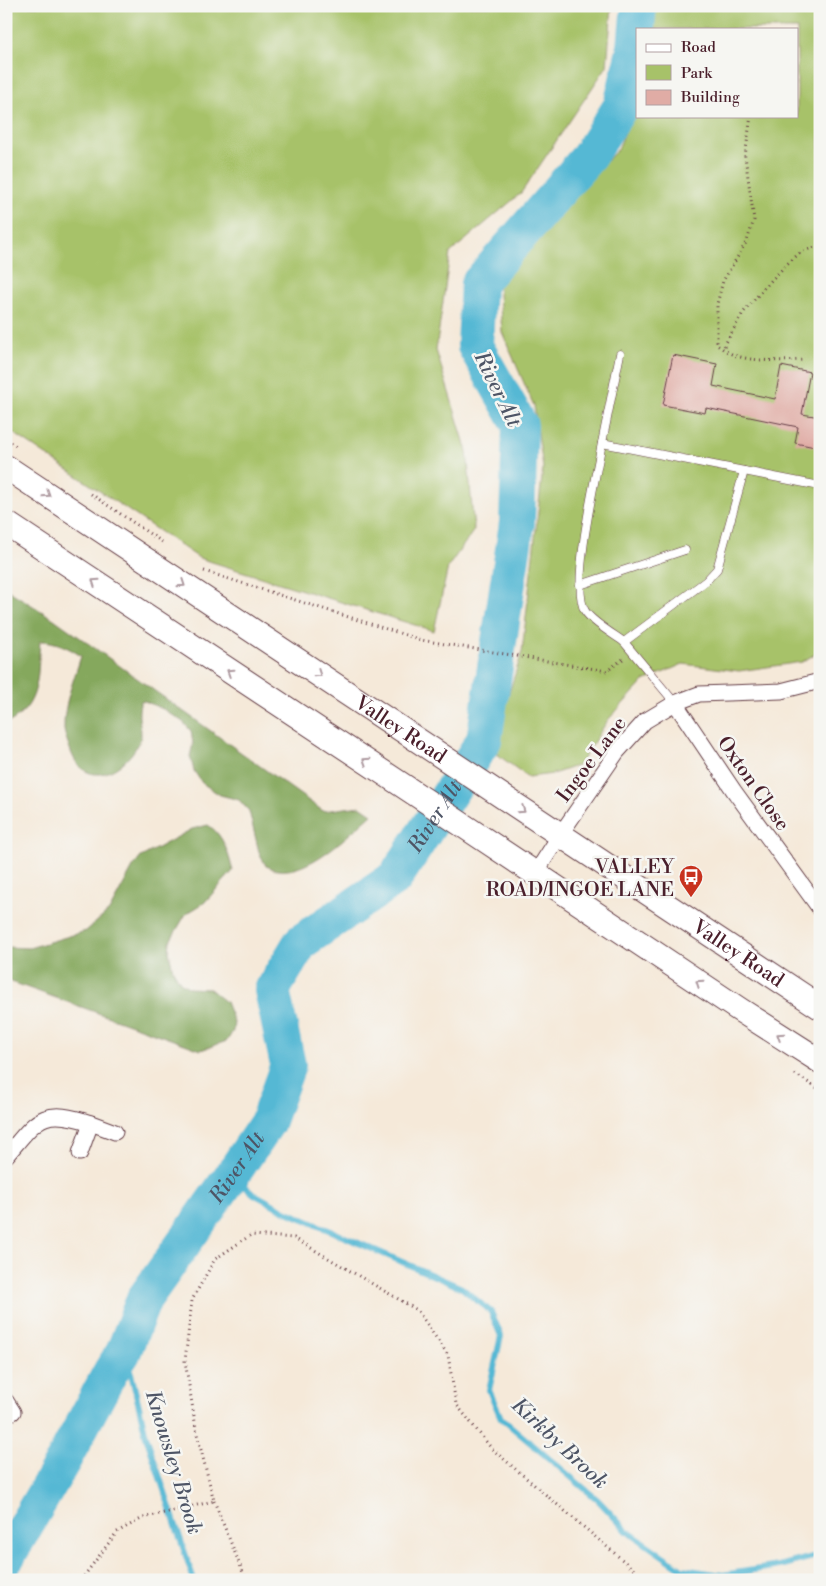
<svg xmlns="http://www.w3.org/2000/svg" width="826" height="1586" font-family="'Libre Bodoni',serif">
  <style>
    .green { fill: #a7c269; stroke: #78704a }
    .forest { fill: #85a85d; stroke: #686444 }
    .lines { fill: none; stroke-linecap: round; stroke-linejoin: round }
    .stream { stroke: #55b8d4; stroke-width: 6 }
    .river { stroke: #55b8d4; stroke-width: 36 }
    .building { fill: #e0aca5 }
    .lane-casing { stroke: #643d45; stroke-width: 9 }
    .street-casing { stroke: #643d45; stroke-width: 17 }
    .primary-casing { stroke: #643d45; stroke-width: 26 }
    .path { stroke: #643d45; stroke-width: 3; stroke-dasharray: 1 4; stroke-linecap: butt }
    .lane { stroke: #fff; stroke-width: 8 }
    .street { stroke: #fff; stroke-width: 15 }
    .primary { stroke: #fff; stroke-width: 24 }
    .oneway { stroke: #ae9aa0 }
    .labels { text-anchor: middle; stroke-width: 5; stroke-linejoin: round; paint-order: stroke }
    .street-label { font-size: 20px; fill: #4a1f2b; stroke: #f6f6f2 }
    .poi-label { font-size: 20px; fill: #4a1f2b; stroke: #f6f6f2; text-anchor: end }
    .water-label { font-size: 21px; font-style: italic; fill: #4e5566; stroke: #f6f6f2 }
  </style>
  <rect width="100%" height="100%" fill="#f6f6f2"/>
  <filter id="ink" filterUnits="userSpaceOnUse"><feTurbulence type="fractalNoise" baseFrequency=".02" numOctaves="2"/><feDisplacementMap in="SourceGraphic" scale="10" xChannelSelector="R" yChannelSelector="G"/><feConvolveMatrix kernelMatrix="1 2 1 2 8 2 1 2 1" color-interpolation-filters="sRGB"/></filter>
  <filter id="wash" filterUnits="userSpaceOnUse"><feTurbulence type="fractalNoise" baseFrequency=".0096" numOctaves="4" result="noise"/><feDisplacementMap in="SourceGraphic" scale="20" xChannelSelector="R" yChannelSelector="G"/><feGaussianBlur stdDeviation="1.12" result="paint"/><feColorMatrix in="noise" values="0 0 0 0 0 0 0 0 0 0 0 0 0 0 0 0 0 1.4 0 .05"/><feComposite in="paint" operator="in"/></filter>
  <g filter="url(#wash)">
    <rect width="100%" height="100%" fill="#f5e9d9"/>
    <g class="green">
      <polygon points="6,6 612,6 607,66 521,193 450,253 436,350 467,451 474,530 448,567 434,631 199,558 6,428"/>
      <polygon points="656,6 820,6 820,651 802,662 739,671 683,664 644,681 608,720 579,765 553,774 528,777 491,750 522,652 543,468 534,406 502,332 498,281 542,229 618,149 637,103 637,116 797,116 797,29 654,29"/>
    </g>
    <g class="forest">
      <path d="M 6,589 L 54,619 L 323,811 L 360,806 L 372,814 C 349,834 310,875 277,870 C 274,870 270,867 266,866 L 259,852 L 249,811 L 239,800 L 220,795 L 202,783 L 194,771 L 190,756 L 193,744 L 191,731 L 183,722 L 165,710 L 144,701 L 141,701 C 140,704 139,708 139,712 C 138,723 144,731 139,742 C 124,773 84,792 70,749 C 68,743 65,736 64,730 C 63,704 74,680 81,656 C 68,647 55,641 40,641 C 37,676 42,706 6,724 Z"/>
      <path d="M 208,825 C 224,835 228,853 233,871 L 204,903 L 186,914 L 170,941 L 169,952 L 173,970 L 180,982 L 190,988 L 210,989 L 226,1002 L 234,1022 L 233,1031 L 227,1041 L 201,1050 L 6,980 L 6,947 L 29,948 L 86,931 L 109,911 L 133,867 L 141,857 L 192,829 Z"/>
    </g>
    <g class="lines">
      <g class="stream">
        <polyline points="232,1175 254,1194 285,1211 462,1288 491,1312 501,1336 489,1390 501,1418 598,1500 627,1531 682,1569 723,1575 779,1566 820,1555"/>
        <polyline points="123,1353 131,1373 146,1436 194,1580"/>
      </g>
      <path class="river" id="s1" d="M 6,1559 L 63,1461 L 111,1371 L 123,1353 L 144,1299 L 232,1175 L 267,1123 L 288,1065 L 272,990 L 301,942 L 395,878 L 484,740 L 517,523 L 520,425 L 475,346 L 478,284 L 589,156 L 621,106 L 635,47 L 639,6"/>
    </g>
    <g id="blocks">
      <polygon class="building" points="673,355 717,364 713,386 775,399 781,366 810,372 802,414 820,417 820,448 795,443 798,427 706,408 705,413 663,405"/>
    </g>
  </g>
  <g filter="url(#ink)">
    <use href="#blocks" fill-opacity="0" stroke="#643d45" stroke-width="1"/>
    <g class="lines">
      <defs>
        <g id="lane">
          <polyline points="620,354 602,443 744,471"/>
          <path d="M 602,443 C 596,475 570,587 585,611 C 592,622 613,634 624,642"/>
          <polyline points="580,585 685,550"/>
          <polyline points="675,703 624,642 706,581 717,569 744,471 820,486"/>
        </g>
        <g id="street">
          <polyline points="675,703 734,791 820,909"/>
          <polyline points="535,874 560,835 617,752 645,721 675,703 699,694 781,691 820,681"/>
          <polyline points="80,1153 91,1123 115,1132"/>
          <path d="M 6,1156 C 37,1120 41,1106 91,1123"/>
          <polyline points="6,1401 13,1412"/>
        </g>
        <g id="primary">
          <path id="s2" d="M 6,467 L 820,1007"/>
          <polyline points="6,523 458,822 740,1010 820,1061"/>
        </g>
      </defs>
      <use href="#lane" class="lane-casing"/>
      <use href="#street" class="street-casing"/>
      <use href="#primary" class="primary-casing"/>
      <g class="path">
        <path d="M 751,116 L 745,156 L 754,220 L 747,241 L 723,281 L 717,304 L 717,345 C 722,348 728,353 734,355 C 753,362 783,361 804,360"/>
        <polyline points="724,346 743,313 764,288 787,264 801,252 820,245"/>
        <polyline points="6,440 18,447"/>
        <polyline points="91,494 162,542"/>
        <polyline points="204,571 421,640 607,671 623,659"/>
        <polyline points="795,1074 820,1090"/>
        <polyline points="214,1501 246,1580"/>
        <polyline points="81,1580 117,1532 143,1518 214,1501 197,1434 185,1361 192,1300 215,1259 251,1235 294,1238 417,1310 448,1355 456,1404 492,1449 646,1580"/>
      </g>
      <use href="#lane" class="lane"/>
      <use href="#street" class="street"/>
      <use href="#primary" class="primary"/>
    </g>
    <defs><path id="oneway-chevron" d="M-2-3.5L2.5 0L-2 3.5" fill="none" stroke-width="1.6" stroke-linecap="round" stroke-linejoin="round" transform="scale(1.25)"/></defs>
    <g class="oneway">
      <use href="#oneway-chevron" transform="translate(47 494) rotate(34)"/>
      <use href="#oneway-chevron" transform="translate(95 582) rotate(-146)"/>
      <use href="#oneway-chevron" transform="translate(182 584) rotate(34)"/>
      <use href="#oneway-chevron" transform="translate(230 672) rotate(-147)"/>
      <use href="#oneway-chevron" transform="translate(318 674) rotate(34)"/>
      <use href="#oneway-chevron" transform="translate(366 761) rotate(-147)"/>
      <use href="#oneway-chevron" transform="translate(522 810) rotate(34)"/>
      <use href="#oneway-chevron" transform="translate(699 983) rotate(-146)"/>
      <use href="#oneway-chevron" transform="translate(780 1036) rotate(-147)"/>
    </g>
  </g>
  <defs>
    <symbol id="bus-pin" viewBox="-11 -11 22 30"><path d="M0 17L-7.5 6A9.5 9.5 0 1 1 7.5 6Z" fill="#c8321e" stroke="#f6f6f2"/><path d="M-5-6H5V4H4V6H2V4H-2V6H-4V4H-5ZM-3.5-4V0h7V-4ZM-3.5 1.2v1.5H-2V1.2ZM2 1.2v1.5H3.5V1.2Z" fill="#fff"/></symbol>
  </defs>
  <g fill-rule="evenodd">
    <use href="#bus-pin" x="677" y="863" width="28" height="38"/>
  </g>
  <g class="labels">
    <g class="street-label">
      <text dy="7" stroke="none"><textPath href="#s2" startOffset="474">Valley Road</textPath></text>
      <text transform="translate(591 759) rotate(-53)" y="7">Ingoe Lane</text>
      <text transform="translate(754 783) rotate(55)" y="7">Oxton Close</text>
      <text dy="7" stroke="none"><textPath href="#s2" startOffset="879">Valley Road</textPath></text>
    </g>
    <g class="poi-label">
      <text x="674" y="873">VALLEY<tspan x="674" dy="23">ROAD/INGOE LANE</tspan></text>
    </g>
    <g class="water-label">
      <text transform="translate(498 389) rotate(64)" y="7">River Alt</text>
      <text dy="7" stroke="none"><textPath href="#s1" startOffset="891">River Alt</textPath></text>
      <text dy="7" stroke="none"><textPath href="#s1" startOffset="456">River Alt</textPath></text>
      <text transform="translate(560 1443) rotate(43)" y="7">Kirkby Brook</text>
      <text transform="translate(174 1462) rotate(73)" y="7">Knowsley Brook</text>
    </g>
  </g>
  <rect width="826" height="1586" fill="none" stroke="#f6f6f2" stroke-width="25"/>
  <rect x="636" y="28" width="162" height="90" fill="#f6f6f2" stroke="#b1a0a2"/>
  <rect x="646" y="44" width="25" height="8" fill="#ffffff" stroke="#b1a0a2"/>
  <text x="681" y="52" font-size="15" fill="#4a1f2b">Road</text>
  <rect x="646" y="65" width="25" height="15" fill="#a7c269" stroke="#b1a0a2"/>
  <text x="681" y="78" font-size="15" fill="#4a1f2b">Park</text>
  <rect x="646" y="90" width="25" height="15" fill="#e0aca5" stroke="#b1a0a2"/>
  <text x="681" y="102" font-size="15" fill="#4a1f2b">Building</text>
</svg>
